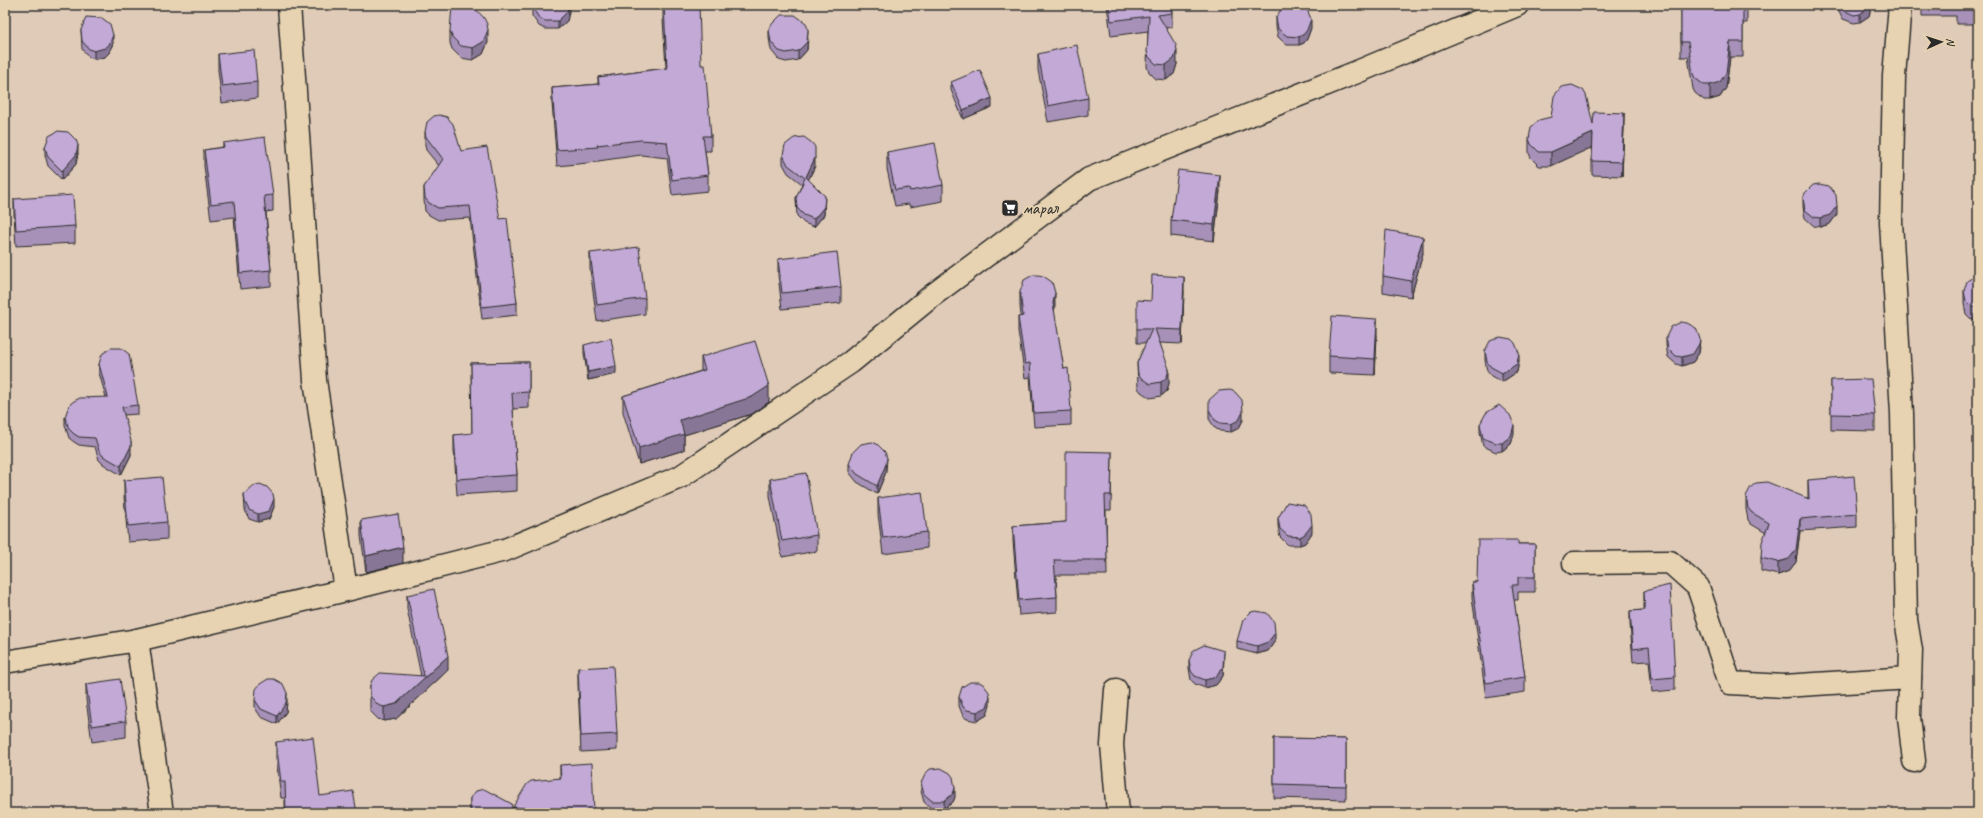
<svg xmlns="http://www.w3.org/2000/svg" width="1983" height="818" font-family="Caveat,sans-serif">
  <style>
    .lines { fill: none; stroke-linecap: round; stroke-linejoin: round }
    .minor-casing { stroke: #2b2b2b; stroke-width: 25 }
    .minor { stroke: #e7d3b1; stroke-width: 22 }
    .wall { fill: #a791b8; stroke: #2b2b2b }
    .shaded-wall { fill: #887696; stroke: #2b2b2b }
    .building { fill: #c2a9d6; stroke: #2b2b2b }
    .labels { text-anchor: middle; stroke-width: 4; stroke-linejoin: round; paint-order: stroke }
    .poi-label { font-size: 17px; fill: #2b2b2b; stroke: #e7d3b1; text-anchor: start }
  </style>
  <rect width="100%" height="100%" fill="#e0cbb8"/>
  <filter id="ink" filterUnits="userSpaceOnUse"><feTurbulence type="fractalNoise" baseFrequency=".025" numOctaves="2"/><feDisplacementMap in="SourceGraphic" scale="8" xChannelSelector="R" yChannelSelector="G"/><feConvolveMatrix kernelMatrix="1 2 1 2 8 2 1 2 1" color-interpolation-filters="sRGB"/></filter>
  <g filter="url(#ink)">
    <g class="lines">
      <defs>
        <g id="minor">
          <polyline points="289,5 315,380 346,590"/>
          <polyline points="1900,5 1894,76 1891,222 1902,413 1906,620 1911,650 1909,717 1914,761"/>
          <polyline points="1574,563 1670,562 1698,587 1730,683 1784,686 1910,678"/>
          <polyline points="137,640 162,813"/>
          <polyline points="5,662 137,640 346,590 505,550 680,477 851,362 933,295 1089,179 1357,72 1517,5"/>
          <polyline points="1116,690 1112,745 1118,813"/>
        </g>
      </defs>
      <use href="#minor" class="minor-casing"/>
      <use href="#minor" class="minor"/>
    </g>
    <g class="wall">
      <polygon points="60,5 72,5 70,8"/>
      <polygon points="390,5 425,5 390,7"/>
      <polygon points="570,5 567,21 558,29 545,29 539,26 532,16 532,7"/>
      <polygon points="663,5 701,65 711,136 711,151 705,151 708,175 708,191 672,195 667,158 641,155 598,161 598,162 557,166 552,103 552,88 598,84 598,77 666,68 663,19"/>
      <polygon points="1107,5 1171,5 1172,13 1172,27 1166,28 1177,64 1174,74 1166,80 1156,79 1149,72 1147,67 1148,31 1111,36"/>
      <polygon points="1681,5 1747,5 1747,23 1743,23 1743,57 1730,57 1726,88 1720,97 1710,100 1704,100 1695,93 1693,89 1688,57 1681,57"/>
      <polygon points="1838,5 1872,5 1869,16 1860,22 1854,23 1843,19 1838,9"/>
      <polygon points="1922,5 1978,5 1978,24 1956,24 1956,16 1922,16"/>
      <polygon points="1276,17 1311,28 1307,39 1304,43 1299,45 1287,45 1278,37 1276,26"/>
      <polygon points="81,30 113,43 109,53 105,57 94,59 89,57 82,49"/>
      <polygon points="769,30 808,38 807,50 798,60 786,62 779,60 771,50 769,38"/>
      <polygon points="450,31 488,42 483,54 473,60 461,58 452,49 450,43"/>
      <polygon points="218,54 257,82 257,98 222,103 218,70"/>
      <polygon points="1038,54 1088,98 1088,115 1048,122 1038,70"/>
      <polygon points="951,82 992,107 963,119 951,90"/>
      <polygon points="1551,117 1593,124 1624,127 1622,176 1592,175 1592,147 1551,166 1539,166 1531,158 1529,153 1529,139"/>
      <polygon points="425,132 461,151 500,219 517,303 517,315 482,319 470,218 438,220 429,215 425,211 424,200 424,187 439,166 426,150 425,145"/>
      <polygon points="223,143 273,195 273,211 266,212 271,270 271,286 240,289 234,217 211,220 204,166 204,150 223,147"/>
      <polygon points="45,147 78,153 76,164 62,180 48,166 45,155"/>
      <polygon points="887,152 943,185 943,201 910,207 909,204 895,206 887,169"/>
      <polygon points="783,155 815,166 808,180 825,196 824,215 814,227 804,223 797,216 796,198 802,184 788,173 783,164"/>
      <polygon points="1220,191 1214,241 1171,236 1171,220"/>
      <polygon points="1803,198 1837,214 1830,224 1820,227 1814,226 1805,218 1803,207"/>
      <polygon points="14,199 75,226 75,243 16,246 14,215"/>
      <polygon points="590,253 645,298 645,314 597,321 590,269"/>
      <polygon points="1423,253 1411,297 1383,292 1383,276"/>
      <polygon points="778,259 841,287 841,303 782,309 778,275"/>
      <polygon points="1978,276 1978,320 1975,320 1970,318 1966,314 1964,304 1964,291"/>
      <polygon points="1184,291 1182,344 1160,343 1169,383 1167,391 1161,396 1150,398 1141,392 1138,388 1137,363 1146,343 1137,343 1137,329 1151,301"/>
      <polygon points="1020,292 1055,307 1054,312 1071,411 1071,425 1034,427 1030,377 1025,378 1018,331 1018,317 1021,316 1020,306"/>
      <polygon points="1377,335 1375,375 1329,373 1329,356"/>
      <polygon points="1666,337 1700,347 1699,353 1693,362 1682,366 1676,364 1668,357 1666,345"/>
      <polygon points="584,345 616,374 588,380 584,353"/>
      <polygon points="1485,351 1519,361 1517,372 1502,382 1491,376 1487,371 1485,360"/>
      <polygon points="701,357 769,402 752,414 684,435 684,450 639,464 623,412 623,396 701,371"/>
      <polygon points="529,362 529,408 513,409 517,475 517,491 457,495 454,451 454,435 472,434 471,363"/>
      <polygon points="99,364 138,405 138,414 124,415 131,455 121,475 103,464 99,460 95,447 79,445 74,442 69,438 65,425 65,417 106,397 99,373"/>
      <polygon points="1831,380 1875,415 1875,431 1831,430"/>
      <polygon points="1209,410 1243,420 1239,428 1231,432 1220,431 1215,428 1209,419"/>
      <polygon points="1480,424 1514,434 1511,444 1502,451 1496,452 1483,446 1480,432"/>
      <polygon points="1112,452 1111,510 1106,510 1107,575 1056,575 1057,597 1057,612 1019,615 1013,541 1013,526 1066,522"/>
      <polygon points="849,464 886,472 877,494 857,482 849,472"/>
      <polygon points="770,479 817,535 817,551 782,557 770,496"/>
      <polygon points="124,480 167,522 167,539 128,542 124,497"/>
      <polygon points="1808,480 1857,514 1857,527 1800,531 1796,562 1789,571 1778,575 1761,571 1761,558 1766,533 1751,524 1748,520 1746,509 1746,496 1808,498"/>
      <polygon points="244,494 274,507 269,519 258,522 249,519 245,510"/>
      <polygon points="878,498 927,532 927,548 883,554 878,514"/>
      <polygon points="1278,518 1312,533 1305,543 1300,545 1288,545 1280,537 1278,526"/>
      <polygon points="361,520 403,563 366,572 361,536"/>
      <polygon points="1518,544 1535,544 1535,592 1518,592 1518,600 1514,600 1525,677 1525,692 1486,698 1472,597 1472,582 1477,582"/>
      <polygon points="1644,591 1675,677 1675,690 1652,692 1649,661 1633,662 1630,624 1630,611 1644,610"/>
      <polygon points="407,595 448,670 396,719 384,721 378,719 370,711 370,685 421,676 407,609"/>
      <polygon points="1237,641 1275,641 1268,651 1257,654 1237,649"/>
      <polygon points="1224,659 1223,676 1216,685 1205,688 1195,684 1191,680 1189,668 1189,660"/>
      <polygon points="578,668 617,734 617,750 581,752 578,684"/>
      <polygon points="86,684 126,721 126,737 92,742 86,700"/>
      <polygon points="959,697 990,705 987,715 977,721 967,719 963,716 959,706"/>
      <polygon points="255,700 287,701 286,712 277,724 261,717 255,708"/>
      <polygon points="1274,738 1346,739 1346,800 1274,798"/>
      <polygon points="276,742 320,796 357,813 285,813 285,798 281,798 276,758"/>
      <polygon points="560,765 594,813 513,813 513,807 560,778"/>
      <polygon points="921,783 955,797 953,802 944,809 932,809 924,802 921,791"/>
      <polygon points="470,798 512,813 470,813"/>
    </g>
    <g class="shaded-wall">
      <polygon points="569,5 570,5 570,8 567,21 558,29 558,21"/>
      <polygon points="1869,5 1872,5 1869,16 1860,22 1860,14"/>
      <polygon points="1311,19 1311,28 1307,39 1304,43 1299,45 1299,37"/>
      <polygon points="488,30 488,42 483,54 473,60 473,48"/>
      <polygon points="808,30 807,50 798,60 798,51"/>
      <polygon points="113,35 113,43 109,53 105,57 94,59 94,51"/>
      <polygon points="1730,42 1730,57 1726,88 1720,97 1710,100 1710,85"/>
      <polygon points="1177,50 1177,64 1174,74 1166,80 1166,65"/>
      <polygon points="992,98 992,107 963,119 963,110"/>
      <polygon points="1624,113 1624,127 1622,176 1622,162"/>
      <polygon points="1593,133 1593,147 1551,166 1551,152"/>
      <polygon points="78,145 78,153 76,164 62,180 62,171"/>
      <polygon points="815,158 815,166 806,185 806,177"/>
      <polygon points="1220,175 1220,191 1214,241 1214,225"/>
      <polygon points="1837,206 1837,214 1830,224 1820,227 1820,218"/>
      <polygon points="824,207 824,215 814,227 814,219"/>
      <polygon points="1423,237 1423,253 1411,297 1411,281"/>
      <polygon points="1184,277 1184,291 1182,344 1182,330"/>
      <polygon points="1055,293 1055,307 1053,318 1053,303"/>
      <polygon points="1377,319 1377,335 1375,375 1375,359"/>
      <polygon points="1700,339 1699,353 1693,362 1682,366 1682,357"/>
      <polygon points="1519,353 1519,361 1517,372 1502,382 1502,373"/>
      <polygon points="616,366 616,374 588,380 588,372"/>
      <polygon points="1169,369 1169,383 1167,391 1161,396 1161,382"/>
      <polygon points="769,386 769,402 752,414 684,435 684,450 639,464 639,448 680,420"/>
      <polygon points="1243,412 1243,420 1239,428 1231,432 1231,424"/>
      <polygon points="1514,425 1514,434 1511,444 1502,451 1502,443"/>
      <polygon points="131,441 131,455 121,475 121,466"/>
      <polygon points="887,458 886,472 877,494 877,486"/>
      <polygon points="274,499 274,507 269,519 258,522 258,514"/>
      <polygon points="1800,519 1800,531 1796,562 1789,571 1778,575 1778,562"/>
      <polygon points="1312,525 1312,533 1305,543 1300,545 1300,537"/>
      <polygon points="403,547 403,563 366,572 366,556"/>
      <polygon points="1275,633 1275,641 1268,651 1257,654 1257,646"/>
      <polygon points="1224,651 1223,676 1216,685 1205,688 1205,680"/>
      <polygon points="448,656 448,670 396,719 384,721 384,707 396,704"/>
      <polygon points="287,693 287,701 286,712 277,724 277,716"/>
      <polygon points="990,697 990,705 987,715 977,721 977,712"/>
      <polygon points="955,788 955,797 953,802 944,809 944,801"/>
    </g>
    <g class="building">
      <polygon points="452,5 472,5 484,18 487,24 488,30 483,42 473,48 461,46 452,37 450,31"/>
      <polygon points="533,5 569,5 567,12 558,21 545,21 539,18 532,7"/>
      <polygon points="664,5 699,5 701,65 705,65 711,136 703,136 708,175 672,180 667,142 641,140 597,145 598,147 557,150 552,88 599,84 598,77 667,68"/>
      <polygon points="1109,5 1171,5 1172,13 1158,15 1176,45 1177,50 1174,59 1166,65 1156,64 1149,57 1147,52 1149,16 1111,21"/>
      <polygon points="1287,5 1303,5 1307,9 1311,19 1307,30 1304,34 1299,37 1287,36 1278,29 1276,17 1282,8"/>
      <polygon points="1681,5 1747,5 1747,8 1743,8 1743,42 1730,42 1726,73 1720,82 1710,85 1704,85 1695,78 1693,74 1688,42 1681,42"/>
      <polygon points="1840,5 1869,5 1869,7 1860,14 1854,15 1843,10"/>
      <polygon points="1956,5 1978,5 1978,8 1956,7"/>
      <polygon points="781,15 795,15 806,23 808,30 807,42 798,51 786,53 779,51 771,42 769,30 772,24"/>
      <polygon points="86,17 102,18 110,24 113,35 109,45 105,48 94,51 89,49 82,41 81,30"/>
      <polygon points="1077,45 1088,98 1048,106 1038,54"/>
      <polygon points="254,50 257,82 222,86 218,54"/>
      <polygon points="980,70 992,98 963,110 951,82"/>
      <polygon points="1572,85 1583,90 1586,95 1593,124 1594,112 1624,113 1622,162 1592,161 1593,133 1551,152 1539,152 1531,144 1529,139 1531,127 1539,120 1551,117 1554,96 1561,87"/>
      <polygon points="439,115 447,117 453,124 461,151 487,147 500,219 507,218 517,303 482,307 470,206 438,208 429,203 425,198 424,187 443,159 426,137 425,132 427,122 434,116"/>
      <polygon points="58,131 68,132 76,140 78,145 76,155 62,171 48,157 45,147 49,136"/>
      <polygon points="265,137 273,195 264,196 271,270 240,273 234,201 211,204 204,150 224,147 223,143"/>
      <polygon points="804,137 812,143 815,147 815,158 806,177 825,196 824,207 814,219 804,215 797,208 796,198 805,178 788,165 783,155 785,145 794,138"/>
      <polygon points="935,143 943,185 910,191 909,188 895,190 887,152"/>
      <polygon points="1178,170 1220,175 1214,225 1171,220"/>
      <polygon points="1819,184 1829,186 1836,195 1837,206 1830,215 1820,218 1814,217 1805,210 1803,198 1805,193 1813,185"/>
      <polygon points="73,195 75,226 16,230 14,199"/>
      <polygon points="1386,230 1423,237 1411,281 1383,276"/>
      <polygon points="639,247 645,298 597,305 590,253"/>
      <polygon points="837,252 841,287 782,293 778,259"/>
      <polygon points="1033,275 1038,275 1043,276 1052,282 1055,293 1053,303 1064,369 1068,368 1071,411 1034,413 1030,363 1025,364 1018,317 1023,316 1020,292 1024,280"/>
      <polygon points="1152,275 1184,277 1182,330 1155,329 1169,369 1167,377 1161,382 1150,384 1141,378 1138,374 1137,363 1152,329 1137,329 1137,300 1151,301"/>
      <polygon points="1975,276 1978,276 1978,307 1975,307 1970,305 1966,301 1964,291 1967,281"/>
      <polygon points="1332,316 1377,319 1375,359 1329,356"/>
      <polygon points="1681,322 1687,323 1696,328 1700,339 1699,344 1693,354 1682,357 1676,356 1668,348 1666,337 1671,327"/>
      <polygon points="1500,337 1511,339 1515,343 1519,353 1517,364 1502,373 1491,367 1487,362 1485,351 1490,341"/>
      <polygon points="611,338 616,366 588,372 584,345"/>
      <polygon points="755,341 769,386 752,397 680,420 684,434 639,448 623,396 705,370 701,357"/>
      <polygon points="111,348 121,348 129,354 138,405 122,407 131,441 131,446 121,466 103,456 99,451 95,438 79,437 74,434 69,429 65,417 69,405 74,401 80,398 108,397 99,364 102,354"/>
      <polygon points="529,362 529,392 512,393 517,475 457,479 454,435 472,433 471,363"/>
      <polygon points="1871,379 1875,415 1831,414 1831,380"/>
      <polygon points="1230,390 1235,392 1242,400 1243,412 1239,420 1231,424 1220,423 1215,420 1209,410 1209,400 1219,391"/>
      <polygon points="1499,405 1510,415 1514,425 1511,436 1502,443 1496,443 1483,438 1480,424 1486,413"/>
      <polygon points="872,442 877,444 885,452 887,458 886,464 877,486 857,474 849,464 853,452 861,444"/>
      <polygon points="1066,451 1112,452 1111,495 1105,495 1107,560 1054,560 1057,597 1019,600 1013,526 1066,522"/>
      <polygon points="806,473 817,535 782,541 770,479"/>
      <polygon points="1854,476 1857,514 1800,519 1796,550 1789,559 1778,562 1761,558 1762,542 1769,523 1751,512 1748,508 1746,496 1751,487 1756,483 1767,482 1809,499 1808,480"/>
      <polygon points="162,477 167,522 128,526 124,480"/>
      <polygon points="260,484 267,487 273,494 274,499 269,511 258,514 249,510 245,502 244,494 253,486"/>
      <polygon points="922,492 927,532 883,538 878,498"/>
      <polygon points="1287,502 1304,505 1311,514 1312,525 1305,534 1300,537 1288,536 1280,529 1278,518"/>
      <polygon points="398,514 403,547 366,556 361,520"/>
      <polygon points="1478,540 1518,540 1518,544 1535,544 1535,577 1518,577 1518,585 1512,585 1525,677 1486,683 1472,582 1477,582"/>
      <polygon points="1670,585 1675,677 1652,679 1649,647 1633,649 1630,611 1645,610 1644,591"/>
      <polygon points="434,589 448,656 396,704 384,707 378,705 370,696 370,685 372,680 380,673 424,676 407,595"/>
      <polygon points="1256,611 1267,613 1274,622 1275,633 1268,642 1257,646 1237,641 1243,620 1251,612"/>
      <polygon points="1204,645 1224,651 1223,667 1216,677 1205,680 1195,676 1191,671 1189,660 1194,650"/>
      <polygon points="613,666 617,734 581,736 578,668"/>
      <polygon points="120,679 126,721 92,726 86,684"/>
      <polygon points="268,679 274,679 283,684 287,693 286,703 277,716 261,709 255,700 256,689 260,684"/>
      <polygon points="970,682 979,682 983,684 989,692 990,697 987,707 977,712 967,710 963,707 959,697 962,687"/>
      <polygon points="313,737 320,796 353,791 357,813 286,813 285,782 281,782 276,742"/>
      <polygon points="1274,738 1346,739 1346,786 1274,784"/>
      <polygon points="592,763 594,813 563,813 563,812 513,807 527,784 531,781 561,778 560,765"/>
      <polygon points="941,768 950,773 953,777 955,788 953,794 944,801 932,801 924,794 921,783 926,773 930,769"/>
      <polygon points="484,789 512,804 511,813 473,813 470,808 470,798 476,791"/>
    </g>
  </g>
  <defs>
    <symbol id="supermarket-square" viewBox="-11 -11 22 22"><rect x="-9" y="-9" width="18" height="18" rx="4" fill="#2b2b2b" stroke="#e7d3b1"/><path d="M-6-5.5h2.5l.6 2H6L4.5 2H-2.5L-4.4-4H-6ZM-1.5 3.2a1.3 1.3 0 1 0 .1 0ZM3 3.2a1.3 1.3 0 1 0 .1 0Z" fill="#fff"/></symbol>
  </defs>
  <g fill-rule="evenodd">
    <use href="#supermarket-square" x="1000" y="198" width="20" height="20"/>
  </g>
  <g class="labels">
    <g class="poi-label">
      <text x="1023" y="214">марал</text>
    </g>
  </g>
  <rect width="1983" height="818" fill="none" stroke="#e7d3b1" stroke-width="20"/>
  <rect x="10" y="10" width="1963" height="798" fill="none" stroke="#2b2b2b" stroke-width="1.5" filter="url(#ink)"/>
  <g transform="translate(1941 42) rotate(87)" stroke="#e7d3b1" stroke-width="3" paint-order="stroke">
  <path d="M0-3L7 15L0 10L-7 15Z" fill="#2b2b2b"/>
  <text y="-6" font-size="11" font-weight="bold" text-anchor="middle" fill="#2b2b2b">N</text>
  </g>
</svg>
